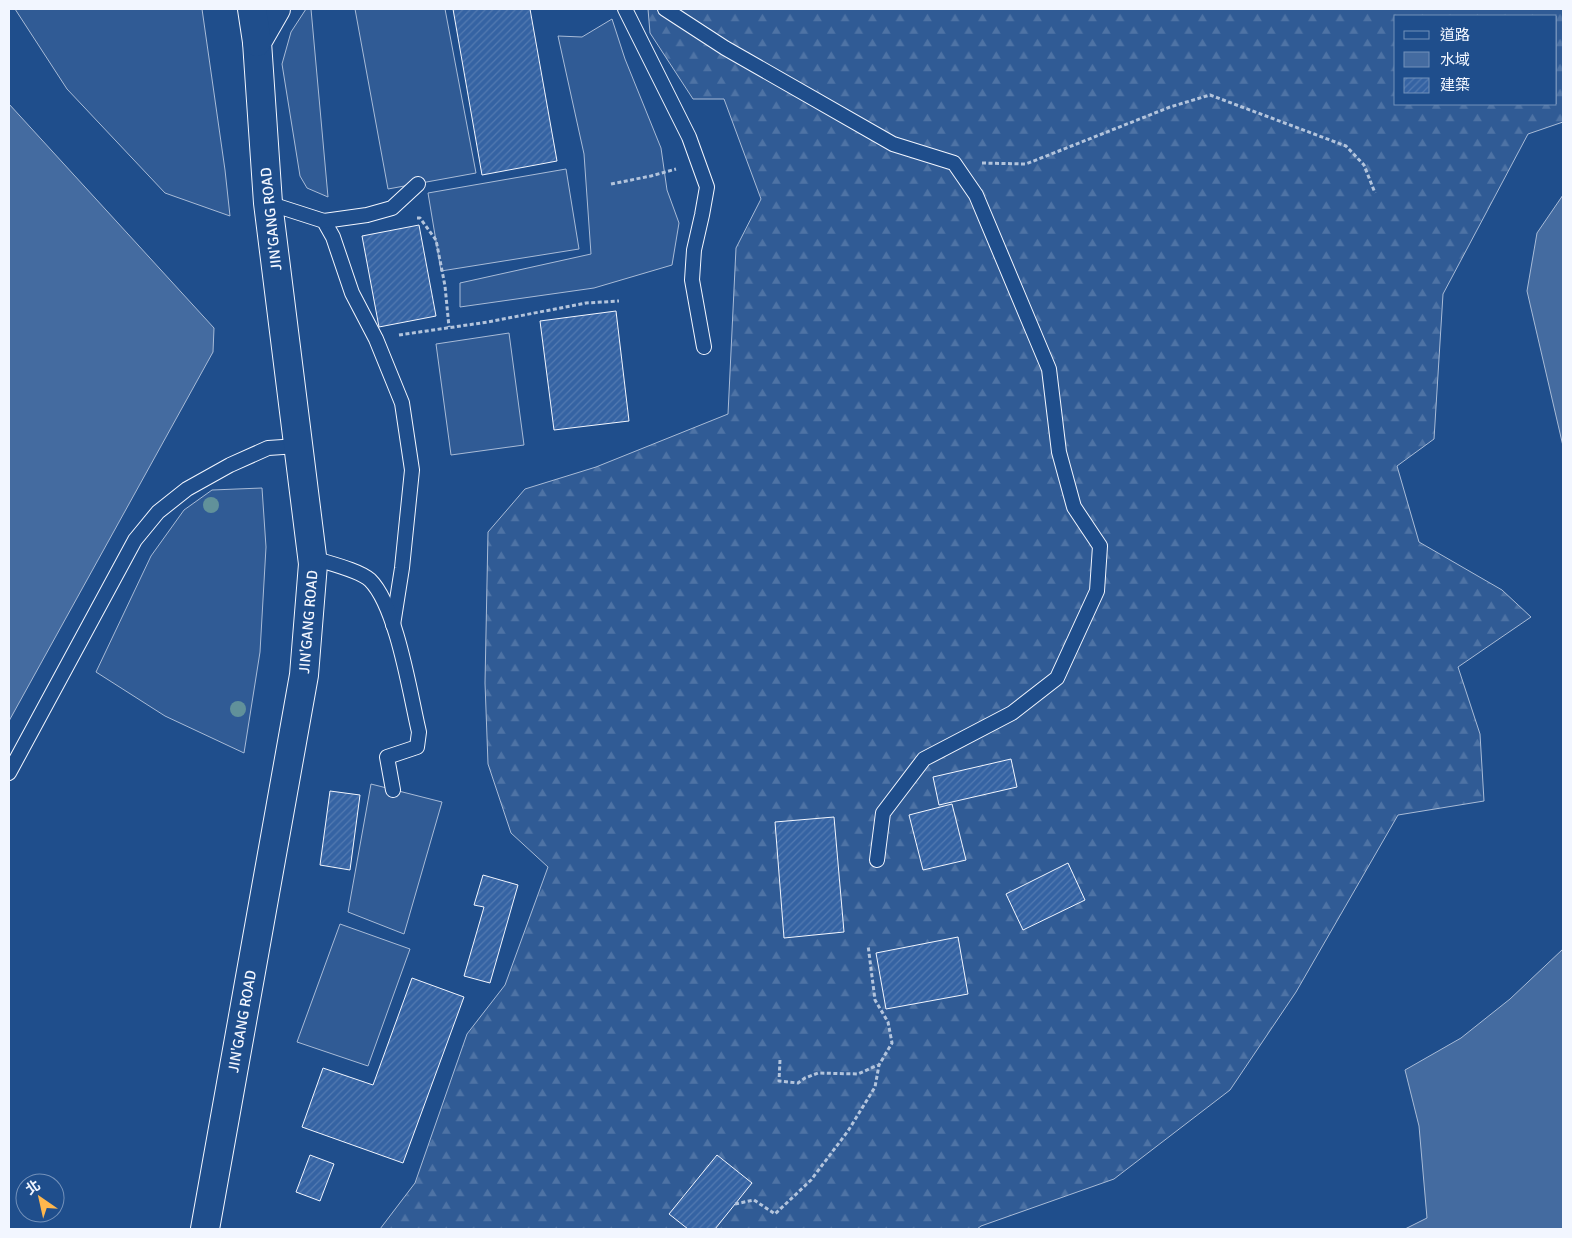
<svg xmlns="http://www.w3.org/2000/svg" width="1572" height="1238" font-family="Signika,'Noto Sans TC',sans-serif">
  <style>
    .built { fill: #305b95; stroke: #a8bbd7 }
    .forest { fill: url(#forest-firs); stroke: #a8bbd7; fill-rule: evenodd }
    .water { fill: #446ba0; stroke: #a8bbd7 }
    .building { fill: url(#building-hatch); stroke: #f2f6ff }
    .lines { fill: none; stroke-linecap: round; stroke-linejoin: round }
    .service-casing { stroke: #f2f6ff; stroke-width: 16 }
    .tertiary-casing { stroke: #f2f6ff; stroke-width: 30 }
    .secondary-casing { stroke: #f2f6ff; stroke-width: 30 }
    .path { stroke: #b3c4dc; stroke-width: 3; stroke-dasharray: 4 2.5; stroke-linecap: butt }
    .service { stroke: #1f4e8c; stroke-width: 14 }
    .tertiary { stroke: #1f4e8c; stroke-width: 28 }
    .secondary { stroke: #1f4e8c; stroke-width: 28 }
    .tree { fill: #61919a }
    .labels { text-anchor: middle; stroke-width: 4; stroke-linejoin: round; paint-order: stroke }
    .street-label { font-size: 15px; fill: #f2f6ff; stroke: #1f4e8c }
  </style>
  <defs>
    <pattern id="forest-firs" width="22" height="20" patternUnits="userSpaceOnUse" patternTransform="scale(1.25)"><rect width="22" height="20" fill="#305b95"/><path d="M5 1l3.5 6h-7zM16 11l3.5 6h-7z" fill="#4e73a5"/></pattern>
    <pattern id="building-hatch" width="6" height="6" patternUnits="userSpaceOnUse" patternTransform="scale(1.25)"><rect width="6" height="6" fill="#3563a3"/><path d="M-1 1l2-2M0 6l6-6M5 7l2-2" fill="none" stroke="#537ab1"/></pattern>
  </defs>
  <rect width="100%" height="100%" fill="#1f4e8c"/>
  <g class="built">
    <polygon points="15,9 202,9 225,170 230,216 165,193 67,89"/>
    <polygon points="306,9 311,9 328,197 307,188 300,176 282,64 291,32"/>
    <polygon points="355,9 445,9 476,173 388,189"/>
    <polygon points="612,19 625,59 661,148 667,190 679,223 672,265 594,288 460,307 460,283 591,254 584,154 558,36 582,37"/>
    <polygon points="566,169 579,249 441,271 428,193"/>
    <polygon points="509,333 524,445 451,455 436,344"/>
    <polygon points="262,488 266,547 260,652 244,753 165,716 96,672 151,556 184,510 212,490"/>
    <polygon points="371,784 442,802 404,934 348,912"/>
    <polygon points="340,924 410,949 368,1066 297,1042"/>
  </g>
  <path class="forest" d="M 648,9 L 1563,9 L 1563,122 L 1528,134 L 1443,294 L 1434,439 L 1397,466 L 1419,542 L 1502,590 L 1531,617 L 1458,667 L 1480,734 L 1484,801 L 1398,815 L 1296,992 L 1230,1090 L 1114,1179 L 981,1226 L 977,1229 L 380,1229 L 415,1183 L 467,1034 L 505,985 L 548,867 L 511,833 L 488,764 L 485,683 L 488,532 L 525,489 L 596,467 L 728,414 L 736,248 L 761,199 L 724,99 L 693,99 L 650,33 ZM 1396,16 L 1556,16 L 1556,104 L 1396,104 Z"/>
  <g class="water">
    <polygon points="9,104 214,328 213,352 9,721"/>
    <polygon points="1563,195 1563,446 1527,291 1537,233"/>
    <polygon points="1563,949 1563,1229 1405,1229 1427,1218 1419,1126 1405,1070 1461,1038 1510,999"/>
  </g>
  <g class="building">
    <polygon points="453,9 530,9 557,161 482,175"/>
    <polygon points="419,225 436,316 379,327 362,236"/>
    <polygon points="616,311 629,421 554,430 540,321"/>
    <polygon points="1011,759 1017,787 939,805 933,777"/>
    <polygon points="330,791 360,795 350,870 320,865"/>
    <polygon points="952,804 966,860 923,870 909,815"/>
    <polygon points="834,817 844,932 784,938 775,822"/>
    <polygon points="1068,863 1085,900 1023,930 1006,894"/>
    <polygon points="483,875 518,885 490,983 464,976 484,907 474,905"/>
    <polygon points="958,937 968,994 886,1009 876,953"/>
    <polygon points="412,978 464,997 403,1163 302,1127 323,1068 373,1085"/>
    <polygon points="310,1155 334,1164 320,1201 296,1192"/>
    <polygon points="717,1155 752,1183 715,1229 688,1229 669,1214"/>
  </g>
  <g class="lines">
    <defs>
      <g id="service">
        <polyline points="625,9 689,137 707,187 702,215 694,250 692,280 704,347"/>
        <polyline points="665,9 725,48 893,144 954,163 976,195 1049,369 1059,452 1074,507 1100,546 1097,591 1057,678 1012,713 924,759 883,813 877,860"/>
        <polyline points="268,203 324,221 333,237 352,293 376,339 402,403 412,470 402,568 393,625"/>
        <polyline points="324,221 367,215 392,208 418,184"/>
        <path d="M 313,558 C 328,563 359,570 370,580 C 397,607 410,694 419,732 L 417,747 L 387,757 L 393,790"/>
        <polyline points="9,773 135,540 158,512 187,489 230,465 268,448 298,446"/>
      </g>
      <g id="tertiary">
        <path id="s1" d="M 205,1229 L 304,675 L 313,564 L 268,203 L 257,42 L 276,9"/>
      </g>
      <polyline id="secondary" points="252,9 257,42"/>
    </defs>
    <use href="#service" class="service-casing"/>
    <use href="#tertiary" class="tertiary-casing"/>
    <use href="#secondary" class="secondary-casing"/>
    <g class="path">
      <polyline points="982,163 1026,164 1170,107 1210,95 1346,146 1364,165 1375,193"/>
      <polyline points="611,184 651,176 676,169"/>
      <polyline points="417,218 420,218 436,240 445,286 449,327"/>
      <polyline points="399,335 488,322 586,303 619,301"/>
      <polyline points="780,1060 779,1081 798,1083 805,1078 818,1073 858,1074 878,1065"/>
      <polyline points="735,1204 754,1200 775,1214 811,1180 848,1131 875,1087 879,1065 892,1043 888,1022 875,1000 868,945"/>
    </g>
    <use href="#service" class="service"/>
    <use href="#tertiary" class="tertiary"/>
    <use href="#secondary" class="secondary"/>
  </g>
  <g class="tree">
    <circle cx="211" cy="505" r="8"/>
    <circle cx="238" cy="709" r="8"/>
  </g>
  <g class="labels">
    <g class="street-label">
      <text transform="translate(271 219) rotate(-96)" y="5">JIN'GANG ROAD</text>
      <text dy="5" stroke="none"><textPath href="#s1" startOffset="616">JIN'GANG ROAD</textPath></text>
      <text dy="5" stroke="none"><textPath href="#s1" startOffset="211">JIN'GANG ROAD</textPath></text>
    </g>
  </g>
  <rect width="1572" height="1238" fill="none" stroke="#f2f6ff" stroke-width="20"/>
  <rect x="1394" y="15" width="162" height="90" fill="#1f4e8c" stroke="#7391ba"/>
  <rect x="1404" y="31" width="25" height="8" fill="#1f4e8c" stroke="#7391ba"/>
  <text x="1440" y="40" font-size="15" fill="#f2f6ff">道路</text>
  <rect x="1404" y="52" width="25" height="15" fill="#446ba0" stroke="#7391ba"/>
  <text x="1440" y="65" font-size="15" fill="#f2f6ff">水域</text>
  <rect x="1404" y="78" width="25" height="15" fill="url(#building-hatch)" stroke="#7391ba"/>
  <text x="1440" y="90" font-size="15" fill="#f2f6ff">建築</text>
  <g transform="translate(40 1198) rotate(326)"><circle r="24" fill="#1f4e8c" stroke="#7391ba"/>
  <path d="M0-4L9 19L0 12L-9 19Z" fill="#ffb74d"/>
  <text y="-8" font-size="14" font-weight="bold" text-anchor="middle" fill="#f2f6ff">北</text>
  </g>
</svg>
